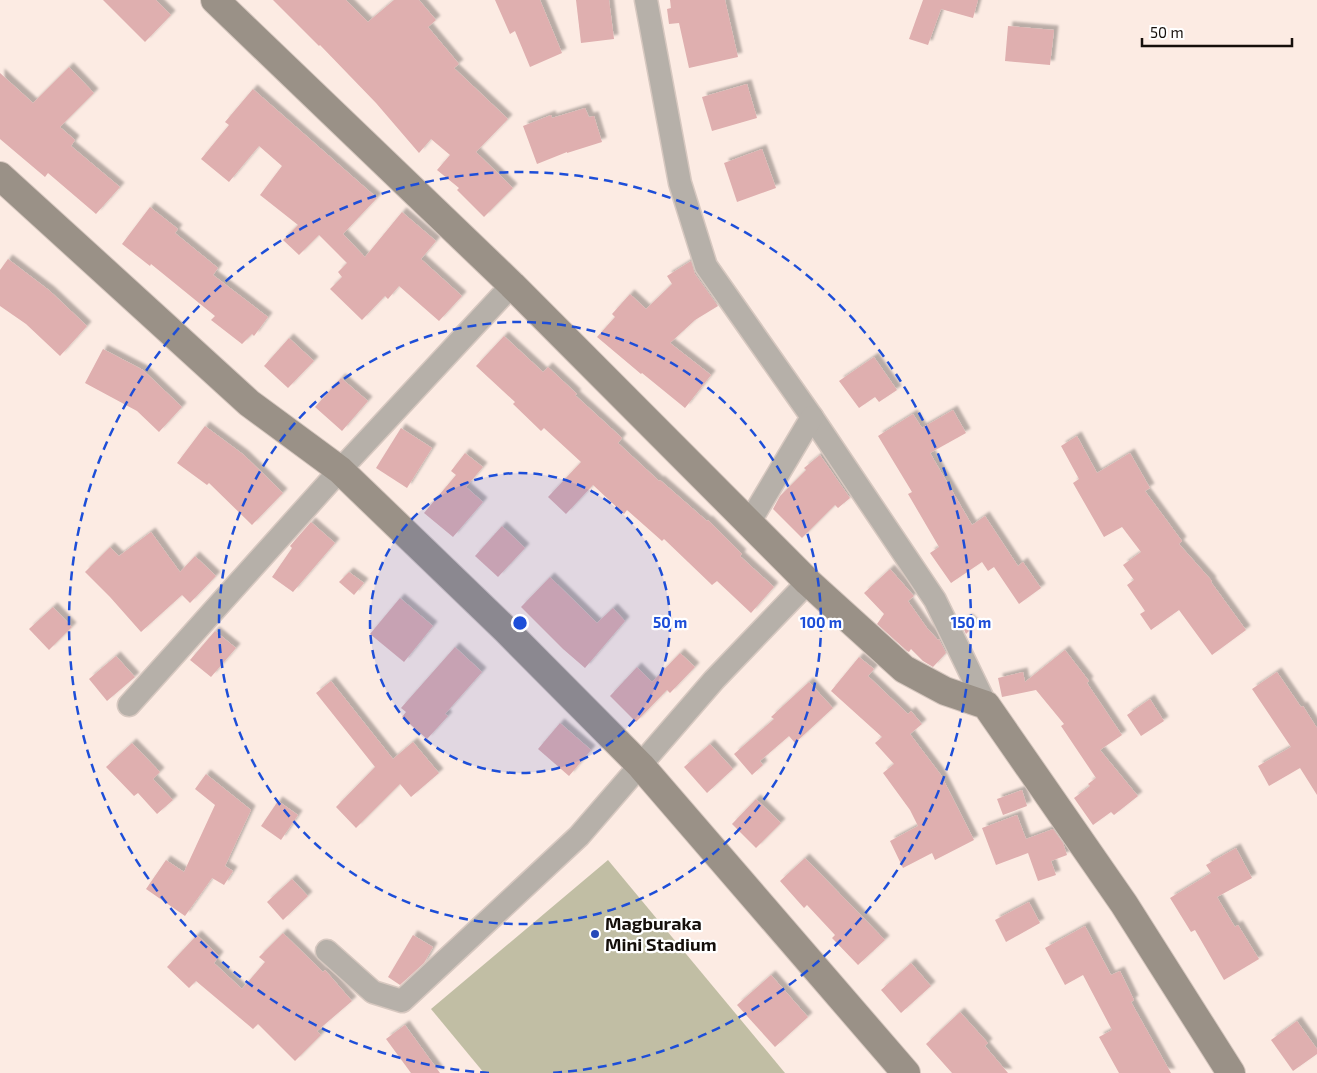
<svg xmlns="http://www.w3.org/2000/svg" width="1317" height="1073" font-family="'Exo 2',sans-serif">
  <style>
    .green { fill: #c1bea4 }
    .building { fill: #dfafaf; filter: url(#shadow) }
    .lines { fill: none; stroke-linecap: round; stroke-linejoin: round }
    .street-casing { stroke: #d7c8c0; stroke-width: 25 }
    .secondary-casing { stroke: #d7c8c0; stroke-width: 30 }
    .street { stroke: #b6b0a9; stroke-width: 22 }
    .secondary { stroke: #9a9187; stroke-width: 28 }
    .ring { fill: none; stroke: #1d4ed8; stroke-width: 2.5; stroke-dasharray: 9 6 }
    .poi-dot { fill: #274ab9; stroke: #fff; stroke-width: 2 }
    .labels { text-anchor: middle; stroke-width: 4.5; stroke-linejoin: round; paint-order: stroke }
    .poi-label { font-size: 18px; font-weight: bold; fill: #150f0b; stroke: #fff; text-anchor: start }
    .centre { fill: #1d4ed8; stroke: #fff; stroke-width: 2.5 }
    .ring-label { font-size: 15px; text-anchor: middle; font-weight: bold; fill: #1d4ed8; stroke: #fff; stroke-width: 4.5; stroke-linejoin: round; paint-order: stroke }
  </style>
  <defs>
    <filter id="shadow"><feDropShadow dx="4.5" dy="-4.5" stdDeviation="1" flood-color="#0004"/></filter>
  </defs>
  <rect width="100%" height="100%" fill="#fcebe3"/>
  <polygon class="green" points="608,860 785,1073 484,1073 431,1009"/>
  <g class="building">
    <polygon points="103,0 156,0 171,15 145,42"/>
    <polygon points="273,0 346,0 368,22 394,0 419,0 436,20 428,27 459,64 454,68 508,119 476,152 513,188 484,217 457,190 459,188 437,170 450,155 431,139 419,153 376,103 320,45 319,46"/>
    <polygon points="495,0 540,0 562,53 530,67 515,31 510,34"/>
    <polygon points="576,0 609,0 614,39 581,43"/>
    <polygon points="670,0 725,0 738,57 689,68 679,23 669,24 667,9 671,8"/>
    <polygon points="923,0 978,0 973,18 941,9 928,45 909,39"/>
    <polygon points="1008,26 1054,30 1050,65 1005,61"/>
    <polygon points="69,67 94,93 60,127 75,140 71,146 120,187 96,214 48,173 45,177 0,139 0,73 33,103"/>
    <polygon points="747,84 757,118 712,131 702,97"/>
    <polygon points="253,89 377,198 343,234 365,257 402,212 436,241 421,259 462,296 439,321 399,286 388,299 385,296 362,320 330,289 342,277 338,272 347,263 319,235 299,255 283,240 298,225 260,195 282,166 259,146 229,182 201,159 229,125 225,122"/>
    <polygon points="585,108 589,117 594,116 602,142 567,153 567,152 537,164 523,126 551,115 552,118"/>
    <polygon points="762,149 776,188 737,202 724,163"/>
    <polygon points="150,207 178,229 175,233 218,268 213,275 268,317 254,336 252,334 242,344 211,320 215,316 151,264 150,266 122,244"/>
    <polygon points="8,259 50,291 87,326 60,356 26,324 0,306 0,270"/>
    <polygon points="691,261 695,274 718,306 695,320 670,343 711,375 685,408 642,373 641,374 597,337 615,317 612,314 630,294 646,309 672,284 667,276"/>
    <polygon points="504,336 543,372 548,367 577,394 575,395 622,438 618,443 659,481 660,480 707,521 708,520 742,554 740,556 774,587 751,613 717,581 712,585 664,539 662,541 627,510 624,514 593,485 566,514 548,497 581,462 544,428 541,431 513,404 515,402 476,366"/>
    <polygon points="289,338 314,361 288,388 264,366"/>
    <polygon points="103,349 143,370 182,407 159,432 137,411 85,383"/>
    <polygon points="874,357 897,390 879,402 875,397 859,408 839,381"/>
    <polygon points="341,378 368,401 342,431 315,407"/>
    <polygon points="953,410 966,433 930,453 972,525 985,516 1018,566 1023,562 1041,588 1019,604 994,567 988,571 982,562 951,583 930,553 939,547 908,494 912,492 878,436 913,414 922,428"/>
    <polygon points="205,426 244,455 283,493 252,525 209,483 207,485 177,463"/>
    <polygon points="401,428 432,448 407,488 376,468"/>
    <polygon points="1077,436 1097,473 1130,453 1150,488 1145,491 1182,541 1179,544 1212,581 1211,582 1246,630 1212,655 1179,610 1151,630 1140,614 1145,611 1127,585 1134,580 1123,565 1141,552 1122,527 1104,537 1073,483 1079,479 1061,446"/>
    <polygon points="465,453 483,467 466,487 483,502 453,537 424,513 456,475 451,471"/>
    <polygon points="820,455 850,498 838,508 835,505 802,538 773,509 780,496 806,470 804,468"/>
    <polygon points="311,522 335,543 293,592 272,577 292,548 290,546"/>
    <polygon points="502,526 525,548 498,577 475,556"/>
    <polygon points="151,532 180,572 195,556 216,576 190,603 182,595 141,632 110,597 85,572 110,547 119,556"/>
    <polygon points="890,569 914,596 908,601 927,628 938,640 939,639 946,653 933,667 923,661 911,649 909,652 907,651 877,624 884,614 864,593"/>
    <polygon points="349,572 364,583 354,595 339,582"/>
    <polygon points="550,577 597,623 613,608 625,621 585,668 563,649 521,607"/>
    <polygon points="400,598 433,626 404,662 370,634"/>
    <polygon points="53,607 72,627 49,650 29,629"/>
    <polygon points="968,618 975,625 966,634 961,623"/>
    <polygon points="215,631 236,648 211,677 190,660"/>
    <polygon points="455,647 482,672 445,714 448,716 427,739 402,717 406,712 401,708"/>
    <polygon points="1065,650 1089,681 1087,683 1122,735 1100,750 1138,796 1114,815 1111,812 1093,825 1074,798 1090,786 1088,784 1096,778 1061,726 1064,724 1036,690 1002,697 998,678 1023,672 1025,682"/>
    <polygon points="680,653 695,667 670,693 667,690 636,722 610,696 637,667 652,682"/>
    <polygon points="116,656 135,677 107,701 89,679"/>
    <polygon points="859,657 874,669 868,676 908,714 911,711 922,724 910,734 941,775 974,840 935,860 932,853 903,868 890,841 918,826 910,810 883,773 894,764 875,743 882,737 831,691"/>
    <polygon points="1277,672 1301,707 1303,706 1317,728 1317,795 1300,768 1269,786 1258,766 1291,747 1252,689"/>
    <polygon points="331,681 393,759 413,742 439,773 411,797 400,784 356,828 336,807 375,767 316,693"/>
    <polygon points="809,682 833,708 795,743 789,736 760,761 763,765 752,775 734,754 774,719 771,717"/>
    <polygon points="1150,699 1164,721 1141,736 1127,715"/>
    <polygon points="560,723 591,750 569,776 538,749"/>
    <polygon points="132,743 160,772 153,779 173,800 157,814 138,793 134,796 106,767"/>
    <polygon points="710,744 733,769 707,793 684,767"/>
    <polygon points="206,774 251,810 225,866 233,871 224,885 212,878 185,916 146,889 166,860 184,872 215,805 195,789"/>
    <polygon points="1022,790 1027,806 1003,815 997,799"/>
    <polygon points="756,799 781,823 756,848 732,824"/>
    <polygon points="278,801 298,815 281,840 261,826"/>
    <polygon points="1017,815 1026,839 1053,829 1063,843 1067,855 1051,861 1056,875 1038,881 1028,853 996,865 982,828"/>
    <polygon points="1236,848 1252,878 1217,897 1235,927 1238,925 1259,959 1224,980 1195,930 1191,932 1170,898 1211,873 1206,865"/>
    <polygon points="805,858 885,940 858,965 832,938 835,935 807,905 804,908 780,881"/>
    <polygon points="292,879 308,896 283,920 267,902"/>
    <polygon points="1029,902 1040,923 1006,942 995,920"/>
    <polygon points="1085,926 1111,975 1120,971 1134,1000 1131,1002 1171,1073 1119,1073 1099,1037 1112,1030 1083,975 1065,985 1045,948"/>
    <polygon points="283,933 323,972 325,970 352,1001 317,1031 321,1035 295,1061 258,1024 253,1029 196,981 189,988 167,967 197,935 219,956 214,963 242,989 265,962 259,957"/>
    <polygon points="413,935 433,947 424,963 400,985 388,977"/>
    <polygon points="911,963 931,986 901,1013 881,990"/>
    <polygon points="771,975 808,1017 775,1047 737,1005"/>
    <polygon points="960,1012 988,1043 985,1046 1008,1073 952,1073 926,1044"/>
    <polygon points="1297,1021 1317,1049 1317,1054 1293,1071 1271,1040"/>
    <polygon points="405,1025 440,1073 411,1073 386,1039"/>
  </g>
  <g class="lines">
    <defs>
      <g id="street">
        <polyline points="646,0 680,183 706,266 812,417 935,600 986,705"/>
        <polyline points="749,523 812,417"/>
        <polyline points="129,705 340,470 512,285"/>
        <polyline points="327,951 373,992 402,1001 579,836 714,680 808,582"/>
      </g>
      <g id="secondary">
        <polyline points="215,0 512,285 808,582 904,669 945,691 986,705 1124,904 1231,1073"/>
        <polyline points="0,176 249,403 340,470 506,630 641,766 906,1073"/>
      </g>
    </defs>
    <use href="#street" class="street-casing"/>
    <use href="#secondary" class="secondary-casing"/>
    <use href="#street" class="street"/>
    <use href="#secondary" class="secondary"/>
  </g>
  <circle cx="520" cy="623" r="150" fill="#1d4ed8" fill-opacity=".12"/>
  <g class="ring">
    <circle cx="520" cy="623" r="150"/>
    <circle cx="520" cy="623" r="301"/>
    <path d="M489 1073A451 451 0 1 1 551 1073"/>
  </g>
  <circle class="poi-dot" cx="595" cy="934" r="5"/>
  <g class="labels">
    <g class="poi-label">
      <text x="605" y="930">Magburaka<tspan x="605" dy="21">Mini Stadium</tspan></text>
    </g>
  </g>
  <circle cx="520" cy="623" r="8" class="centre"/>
  <g class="ring-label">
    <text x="670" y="628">50 m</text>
    <text x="821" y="628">100 m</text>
    <text x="971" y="628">150 m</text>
  </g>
  <path d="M1142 38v8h150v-8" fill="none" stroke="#150f0b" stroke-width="2.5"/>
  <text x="1150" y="38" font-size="15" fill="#150f0b" stroke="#ffffff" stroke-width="4" paint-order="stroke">50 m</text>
</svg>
